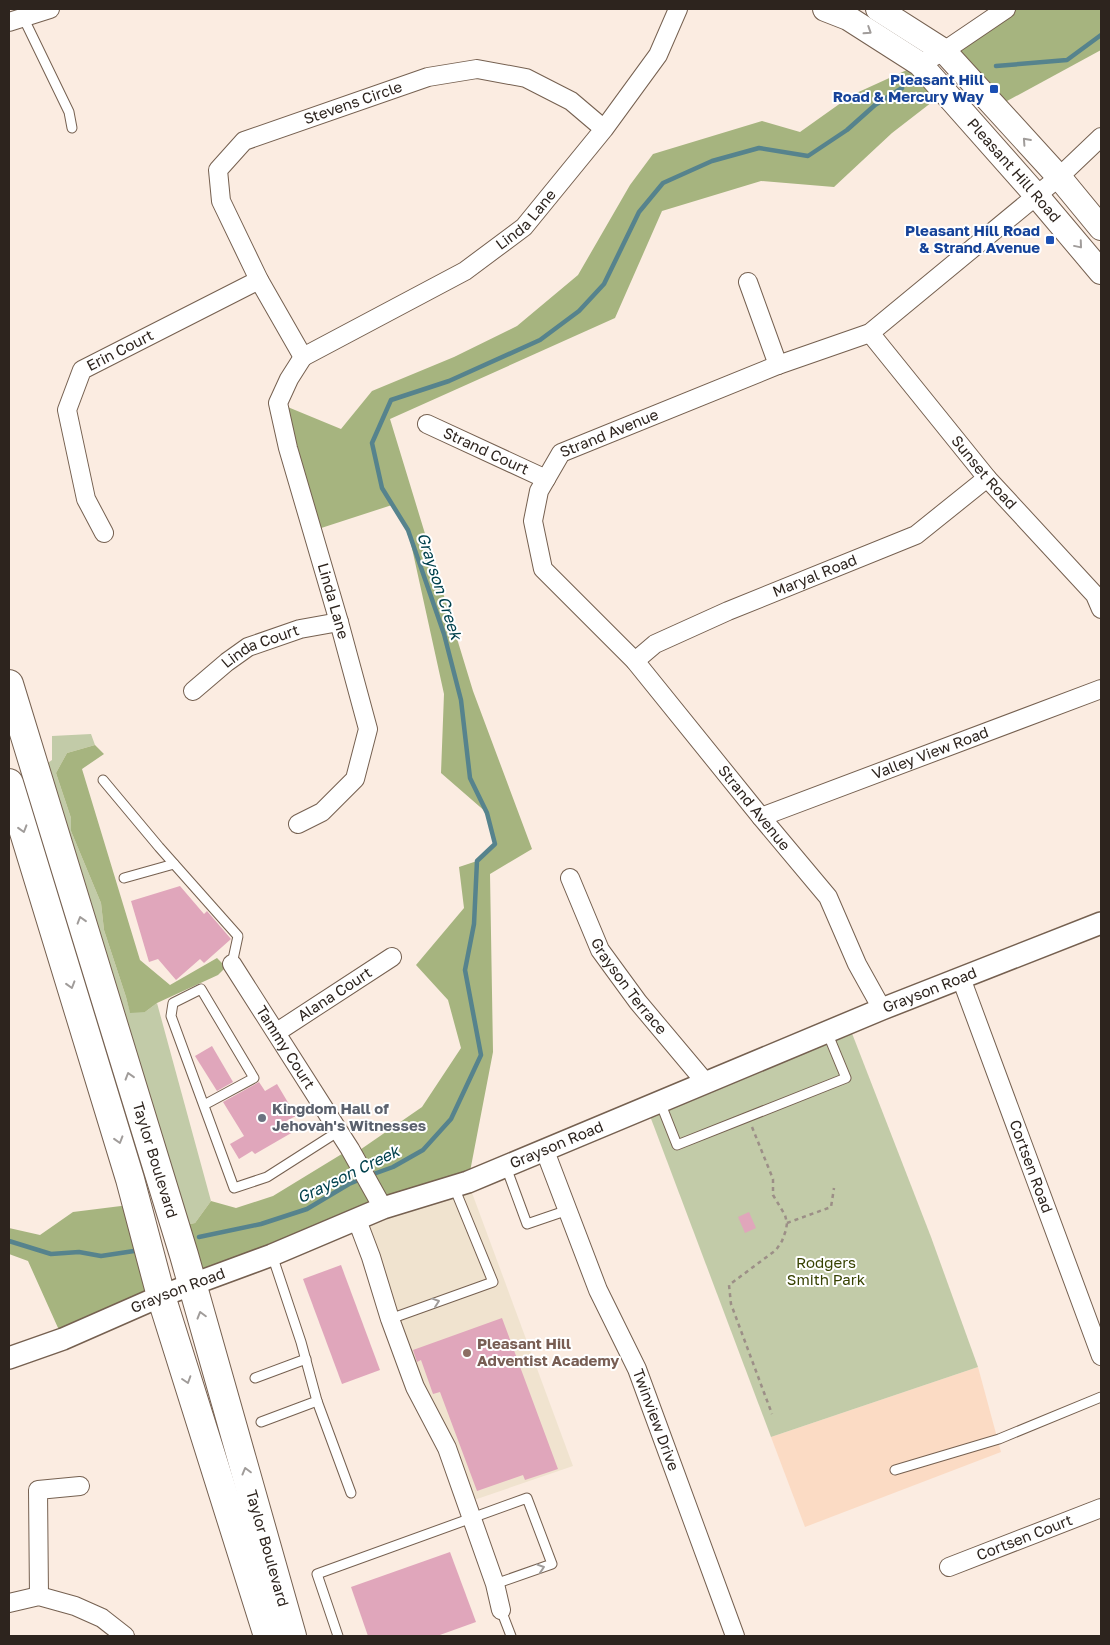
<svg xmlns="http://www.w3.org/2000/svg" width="1110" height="1645" font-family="'Golos Text',sans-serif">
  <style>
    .built { fill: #fbdbc4 }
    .education { fill: #f0e3cf }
    .green { fill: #c2cba8 }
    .forest { fill: #a6b47f }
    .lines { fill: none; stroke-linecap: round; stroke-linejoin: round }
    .stream { stroke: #56838d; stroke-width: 4.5 }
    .building { fill: #e0a6bb }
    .service-casing { stroke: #756050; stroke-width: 11 }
    .minor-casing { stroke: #756050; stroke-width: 20 }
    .tertiary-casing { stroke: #756050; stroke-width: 24 }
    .secondary-casing { stroke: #756050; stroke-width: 26 }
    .primary-casing { stroke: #756050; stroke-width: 30 }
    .path { stroke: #9c8f87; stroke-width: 2.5; stroke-dasharray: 4 4; stroke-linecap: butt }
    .service { stroke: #fff; stroke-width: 9 }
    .minor { stroke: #fff; stroke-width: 18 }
    .tertiary { stroke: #fff; stroke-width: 21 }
    .secondary { stroke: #fff; stroke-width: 24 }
    .primary { stroke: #fff; stroke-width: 28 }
    .oneway { stroke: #a09c9a }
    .transit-dot { fill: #1a4fb4; stroke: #fff; stroke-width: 2 }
    .worship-dot { fill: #6b7280; stroke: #fff; stroke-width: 2 }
    .education-dot { fill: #8d6e63; stroke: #fff; stroke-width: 2 }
    .labels { text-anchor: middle; stroke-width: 4; stroke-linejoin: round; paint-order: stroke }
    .transit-label { font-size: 15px; font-weight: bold; fill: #164399; stroke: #fff; text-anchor: end }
    .street-label { font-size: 15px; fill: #2d241e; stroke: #fff }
    .worship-label { font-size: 15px; font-weight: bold; fill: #5b616d; stroke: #fff; text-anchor: start }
    .park-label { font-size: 15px; fill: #374202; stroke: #fff }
    .education-label { font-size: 15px; font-weight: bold; fill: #785e54; stroke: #fff; text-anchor: start }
    .water-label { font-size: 16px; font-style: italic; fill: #00414d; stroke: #fff }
  </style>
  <rect width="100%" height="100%" fill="#fbece1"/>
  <polygon class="built" points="978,1367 1001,1452 805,1527 771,1437"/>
  <polygon class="education" points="468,1182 573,1466 474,1500 464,1498 357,1220"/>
  <g class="green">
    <polygon points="91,734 95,745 67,753 56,773 71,818 71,831 101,903 104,930 126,997 130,1012 145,1012 157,1003 211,1201 195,1223 176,1227 35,772 52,760 52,736"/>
    <polygon points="848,1023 931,1237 978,1367 771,1437 647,1108"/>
  </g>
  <g class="forest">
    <polygon points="1006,9 1101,9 1101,50 996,107 944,51"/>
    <polygon points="920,64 945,92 892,133 834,187 761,181 662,211 615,318 390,419 473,691 532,849 490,874 493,1052 468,1182 192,1285 176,1227 195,1223 211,1201 236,1208 273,1196 350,1149 354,1154 422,1107 461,1048 448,1000 416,965 464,908 459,867 477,861 494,844 487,813 441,773 444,694 408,530 392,505 312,531 278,403 341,429 372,391 454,357 517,326 578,275 630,185 653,154 762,121 800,132 852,95"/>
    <polygon points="95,745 104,754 82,769 140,960 170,985 217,958 226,967 218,975 157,1003 145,1012 130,1013 126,997 104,930 101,903 71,831 71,818 56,773 67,753"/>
    <polygon points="137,1204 161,1296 63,1339 28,1261 9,1254 9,1228 40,1235 73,1212"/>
  </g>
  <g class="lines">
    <g class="stream">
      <polyline points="996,66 1067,60 1101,35"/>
      <polyline points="368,1176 393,1167 423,1150 451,1119 481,1055 465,970 474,924 477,861 495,844 487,813 470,778 461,700 444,634 408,530 382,488 372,443 391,400 449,381 540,340 579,311 604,284 639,212 663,183 712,161 759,148 808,156 847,130 875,105 902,88"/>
      <polyline points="199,1237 261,1224 307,1209 349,1184 361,1179"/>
      <polyline points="9,1241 51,1254 79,1252 101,1256 134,1251"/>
    </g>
  </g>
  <g class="building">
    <polygon points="180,886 204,914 207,911 231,939 204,963 200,959 176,980 158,959 149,962 131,901"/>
    <polygon points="212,1046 233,1082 217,1091 195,1056"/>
    <polygon points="259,1082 265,1091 277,1084 296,1116 286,1121 293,1132 255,1154 252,1151 239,1159 230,1144 244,1136 223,1102"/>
    <polygon points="749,1212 756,1228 745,1233 738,1217"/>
    <polygon points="341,1265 380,1370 342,1384 303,1279"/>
    <polygon points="502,1318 558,1469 525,1480 523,1475 477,1491 440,1392 433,1394 421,1360 417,1362 413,1350"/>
    <polygon points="450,1552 476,1622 437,1636 368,1636 351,1587"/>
  </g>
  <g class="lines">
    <defs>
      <g id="service">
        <polyline points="23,17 69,112 72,128"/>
        <polyline points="103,780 159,847 238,936 232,964"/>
        <polyline points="124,878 174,864"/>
        <polyline points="660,1102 677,1145 846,1078 827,1032"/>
        <polyline points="204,1105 254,1078 201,989 173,1003 171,1016 234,1188 267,1177 339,1131"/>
        <polyline points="506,1167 527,1224 568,1210"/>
        <polyline points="390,1319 493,1282 454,1187"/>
        <polyline points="255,1378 306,1359"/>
        <polyline points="317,1401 351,1493"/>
        <polyline points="261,1422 317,1401 301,1342 272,1255"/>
        <polyline points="895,1470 999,1439 1101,1397"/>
        <polyline points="501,1610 511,1636"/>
        <polyline points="338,1636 317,1574 527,1498 552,1564 495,1584"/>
      </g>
      <g id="minor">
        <polyline points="9,22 50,9"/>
        <polyline points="920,64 944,51 1006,9"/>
        <path id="s1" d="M 604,129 L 571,101 L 526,78 L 477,69 L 428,77 L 244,141 L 218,170 L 221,201 L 259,280 L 303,357 L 465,271 L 524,227 L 604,129 L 658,55 L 678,9"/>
        <polyline points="748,282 778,365"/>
        <path id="s2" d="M 870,333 L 987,478 L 1095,595 L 1101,609"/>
        <path id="s3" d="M 427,424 L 546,479"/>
        <path id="s4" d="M 104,533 L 86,499 L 67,410 L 82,370 L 259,280"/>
        <path id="s5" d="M 635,661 L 655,644 L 728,611 L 916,535 L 987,478"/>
        <path id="s6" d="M 193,691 L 227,662 L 248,647 L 300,629 L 339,622"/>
        <path id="s7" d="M 761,817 L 1101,689"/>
        <polyline points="298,824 322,812 355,779 368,729 339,622 288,448 278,403 289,379 303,357"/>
        <path id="s8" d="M 570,878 L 600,950 L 638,1002 L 706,1083"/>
        <path id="s9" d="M 232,964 L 350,1149 L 383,1208"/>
        <path id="s10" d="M 961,978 L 1101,1356"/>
        <path id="s11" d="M 882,1009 L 857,964 L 828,897 L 761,817 L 635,661 L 543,569 L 533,521 L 539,491 L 561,453 L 778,365 L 870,333 L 1059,177 L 1101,137"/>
        <path id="s12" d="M 277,1032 L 392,957"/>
        <path id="s13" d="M 545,1151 L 598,1290 L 637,1369 L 735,1636"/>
        <polyline points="357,1220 371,1257 390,1319 415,1387 447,1448 495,1584 501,1610"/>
        <path id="s14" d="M 949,1567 L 1101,1508"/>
        <polyline points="39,1596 38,1490 80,1486"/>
        <polyline points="9,1603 39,1596 75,1606 102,1618 125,1636"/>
      </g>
      <g id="tertiary">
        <path id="s15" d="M 9,1358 L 63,1339 L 161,1296 L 272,1255 L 383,1208 L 468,1182 L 882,1009 L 1101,923"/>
      </g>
      <g id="secondary">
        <path id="s16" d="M 825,9 L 848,18 L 920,64 L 1036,195 L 1101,272"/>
        <polyline points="878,9 944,51 1059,177 1101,228"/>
      </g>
      <g id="primary">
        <path id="s17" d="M 9,684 L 184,1255 L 292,1636"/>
        <polyline points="9,783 130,1179 161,1296 268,1636"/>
      </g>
    </defs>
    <use href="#service" class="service-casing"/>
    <use href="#minor" class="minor-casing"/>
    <use href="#tertiary" class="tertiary-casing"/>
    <use href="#secondary" class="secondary-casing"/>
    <use href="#primary" class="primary-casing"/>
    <g class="path">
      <polyline points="752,1127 773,1179 773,1195 785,1215 787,1223 786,1230 782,1241 776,1250 729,1285 731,1304 772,1414"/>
      <polyline points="787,1223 831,1207 834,1188"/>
    </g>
    <use href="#service" class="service"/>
    <use href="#minor" class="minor"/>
    <use href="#tertiary" class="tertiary"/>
    <use href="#secondary" class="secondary"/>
    <use href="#primary" class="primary"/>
  </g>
  <defs><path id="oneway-chevron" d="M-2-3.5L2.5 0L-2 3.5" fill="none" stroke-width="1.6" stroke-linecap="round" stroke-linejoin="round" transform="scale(1.25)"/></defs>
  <g class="oneway">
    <use href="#oneway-chevron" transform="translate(868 31) rotate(33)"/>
    <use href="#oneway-chevron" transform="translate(1026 141) rotate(-132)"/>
    <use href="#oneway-chevron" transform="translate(1079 245) rotate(50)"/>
    <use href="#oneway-chevron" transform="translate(23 829) rotate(73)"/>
    <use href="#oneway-chevron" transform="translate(81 920) rotate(-107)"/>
    <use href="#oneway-chevron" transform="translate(71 985) rotate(73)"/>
    <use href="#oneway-chevron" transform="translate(129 1076) rotate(-107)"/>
    <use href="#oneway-chevron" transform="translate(119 1140) rotate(73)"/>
    <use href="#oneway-chevron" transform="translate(436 1302) rotate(-19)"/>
    <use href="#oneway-chevron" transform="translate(201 1315) rotate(-106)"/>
    <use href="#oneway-chevron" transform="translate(187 1380) rotate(72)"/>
    <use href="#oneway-chevron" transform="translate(246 1471) rotate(-105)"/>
    <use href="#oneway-chevron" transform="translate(541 1568) rotate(-18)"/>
  </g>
  <g class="transit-dot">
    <rect x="989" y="84" width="10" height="10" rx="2.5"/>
    <rect x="1045" y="235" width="10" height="10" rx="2.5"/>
  </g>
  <circle class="worship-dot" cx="262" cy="1118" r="5"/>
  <circle class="education-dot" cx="467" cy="1353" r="5"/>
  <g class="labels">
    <g class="transit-label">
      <text x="984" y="85">Pleasant Hill<tspan x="984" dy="17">Road &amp; Mercury Way</tspan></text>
      <text x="1040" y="236">Pleasant Hill Road<tspan x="1040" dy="17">&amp; Strand Avenue</tspan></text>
    </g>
    <g class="street-label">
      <text transform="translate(353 103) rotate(-19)" y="5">Stevens Circle</text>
      <text dy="5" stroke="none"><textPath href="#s16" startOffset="252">Pleasant Hill Road</textPath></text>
      <text dy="5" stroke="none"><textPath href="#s1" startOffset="898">Linda Lane</textPath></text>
      <text dy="5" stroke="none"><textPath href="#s4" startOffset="215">Erin Court</textPath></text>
      <text dy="5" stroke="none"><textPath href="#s11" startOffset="735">Strand Avenue</textPath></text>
      <text dy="5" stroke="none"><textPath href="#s3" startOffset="65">Strand Court</textPath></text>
      <text dy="5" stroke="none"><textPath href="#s2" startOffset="180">Sunset Road</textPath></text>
      <text dy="5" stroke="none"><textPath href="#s5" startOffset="200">Maryal Road</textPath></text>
      <text transform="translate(333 601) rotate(74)" y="5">Linda Lane</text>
      <text dy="5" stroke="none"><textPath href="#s6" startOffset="82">Linda Court</textPath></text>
      <text dy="5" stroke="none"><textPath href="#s7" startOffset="181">Valley View Road</textPath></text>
      <text transform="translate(754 808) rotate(51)" y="5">Strand Avenue</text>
      <text dy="5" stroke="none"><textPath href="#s8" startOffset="124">Grayson Terrace</textPath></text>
      <text dy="5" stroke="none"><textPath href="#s15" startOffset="992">Grayson Road</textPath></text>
      <text dy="5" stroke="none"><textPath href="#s12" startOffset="69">Alana Court</textPath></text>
      <text dy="5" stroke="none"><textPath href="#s9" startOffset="99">Tammy Court</textPath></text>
      <text dy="5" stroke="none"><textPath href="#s15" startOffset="588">Grayson Road</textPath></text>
      <text dy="5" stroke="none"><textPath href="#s17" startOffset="498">Taylor Boulevard</textPath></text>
      <text dy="5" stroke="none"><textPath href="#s10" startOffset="201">Cortsen Road</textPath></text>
      <text dy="5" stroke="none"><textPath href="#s15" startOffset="182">Grayson Road</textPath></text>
      <text dy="5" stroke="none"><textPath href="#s13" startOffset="291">Twinview Drive</textPath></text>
      <text dy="5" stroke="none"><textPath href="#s14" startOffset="81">Cortsen Court</textPath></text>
      <text dy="5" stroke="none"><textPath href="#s17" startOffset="902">Taylor Boulevard</textPath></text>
    </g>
    <g class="worship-label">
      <text x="272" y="1114">Kingdom Hall of<tspan x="272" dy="17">Jehovah's Witnesses</tspan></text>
    </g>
    <g class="park-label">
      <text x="826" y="1268">Rodgers<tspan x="826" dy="17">Smith Park</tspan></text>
    </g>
    <g class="education-label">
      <text x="477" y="1349">Pleasant Hill<tspan x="477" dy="17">Adventist Academy</tspan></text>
    </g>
    <g class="water-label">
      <text transform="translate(440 586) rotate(72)" y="6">Grayson Creek</text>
      <text transform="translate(348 1174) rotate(-26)" y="6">Grayson Creek</text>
    </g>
  </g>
  <rect width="1110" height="1645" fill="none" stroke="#2d241e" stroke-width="20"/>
</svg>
